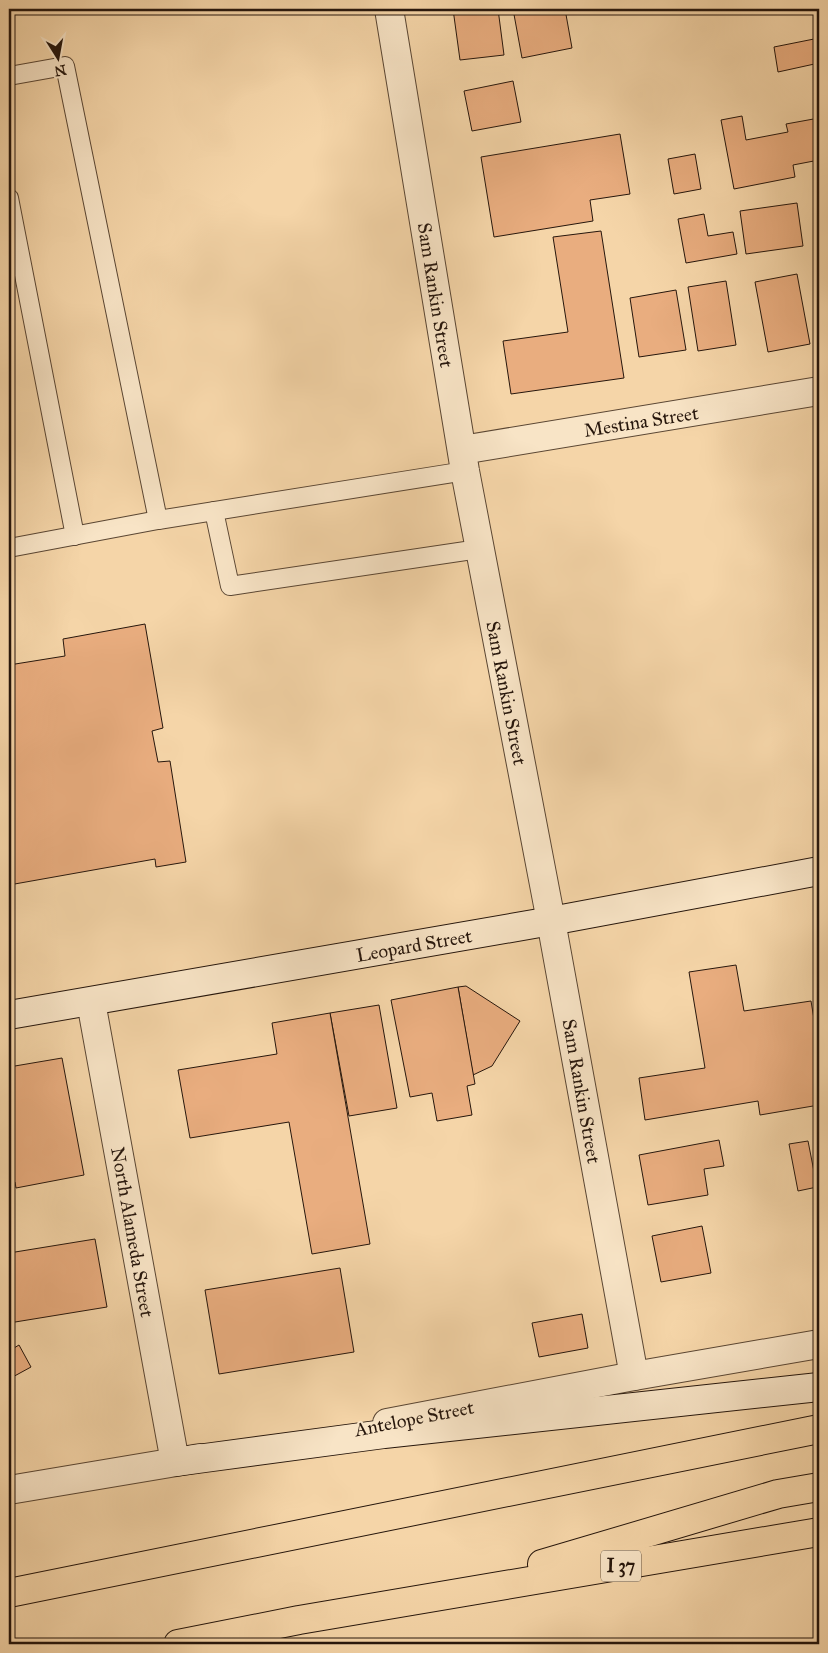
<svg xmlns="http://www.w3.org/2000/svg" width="828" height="1653" font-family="'IM FELL Great Primer',serif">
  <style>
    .building { fill: #e9ad7f; stroke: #26160c }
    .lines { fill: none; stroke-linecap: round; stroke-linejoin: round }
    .service-casing { stroke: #5a4633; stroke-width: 20 }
    .minor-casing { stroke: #5a4633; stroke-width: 30 }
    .tertiary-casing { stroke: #5a4633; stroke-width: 30 }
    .secondary-casing { stroke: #26160c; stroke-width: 30 }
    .motorway-casing { stroke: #26160c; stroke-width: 30 }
    .service { stroke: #f8e4c6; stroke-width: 18 }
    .minor { stroke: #f8e4c6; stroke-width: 28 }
    .tertiary { stroke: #f8e4c6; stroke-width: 28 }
    .secondary { stroke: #f8e4c6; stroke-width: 28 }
    .motorway { stroke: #f5d5a8; stroke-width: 28 }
    .labels { text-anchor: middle; stroke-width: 4; stroke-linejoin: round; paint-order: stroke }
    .shield { fill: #f8e4c6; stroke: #655444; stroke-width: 1 }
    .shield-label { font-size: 18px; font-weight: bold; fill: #26160c }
    .street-label { font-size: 19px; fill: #26160c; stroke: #f8e4c6 }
  </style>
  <rect width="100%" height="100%" fill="#f5d5a8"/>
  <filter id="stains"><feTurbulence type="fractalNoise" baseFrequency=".004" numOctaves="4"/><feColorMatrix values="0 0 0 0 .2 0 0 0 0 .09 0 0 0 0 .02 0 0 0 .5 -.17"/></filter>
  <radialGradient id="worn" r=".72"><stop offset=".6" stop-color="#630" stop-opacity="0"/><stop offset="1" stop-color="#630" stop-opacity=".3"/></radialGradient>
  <g class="building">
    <polygon points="453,9 498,9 504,55 460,60"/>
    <polygon points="513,9 565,9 572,48 522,58"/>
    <polygon points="819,38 819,63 778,72 774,47"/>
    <polygon points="513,81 521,122 472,131 464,91"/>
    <polygon points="742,116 746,140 788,132 786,124 819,118 819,160 793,165 795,177 734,189 721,120"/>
    <polygon points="620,134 630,194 590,200 593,221 494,237 481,157"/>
    <polygon points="695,154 701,189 674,194 668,159"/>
    <polygon points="797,203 803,246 746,254 740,211"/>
    <polygon points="704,214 708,236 733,232 737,254 686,263 678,219"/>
    <polygon points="601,231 624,378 511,394 503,341 568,332 553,237"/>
    <polygon points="797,274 810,344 768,352 755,282"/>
    <polygon points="726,281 736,345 698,351 688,287"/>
    <polygon points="676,290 686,350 639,357 630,298"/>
    <polygon points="145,624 163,728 152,731 158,762 170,761 186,862 156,867 155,859 9,885 9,665 65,656 63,639"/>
    <polygon points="736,965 744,1011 811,1001 819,1049 819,1105 760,1115 758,1101 645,1120 639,1078 705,1068 689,972"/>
    <polygon points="466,986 520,1021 492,1066 473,1075 458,987"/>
    <polygon points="458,987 475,1084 467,1086 472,1115 437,1121 432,1093 410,1097 391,1000"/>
    <polygon points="379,1005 397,1108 349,1116 330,1013"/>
    <polygon points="330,1013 370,1244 312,1254 289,1122 190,1138 178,1070 277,1054 272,1023"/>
    <polygon points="62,1058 84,1175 16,1188 15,1182 9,1183 9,1067"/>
    <polygon points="719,1140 724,1166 704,1169 708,1195 648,1205 639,1155"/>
    <polygon points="808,1141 817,1187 798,1191 789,1144"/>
    <polygon points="702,1226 711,1273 661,1282 652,1236"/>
    <polygon points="95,1239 107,1307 9,1323 9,1253"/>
    <polygon points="340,1268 354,1352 219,1374 205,1290"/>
    <polygon points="582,1314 588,1348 539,1357 532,1323"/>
    <polygon points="19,1345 31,1367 9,1379 9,1351"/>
  </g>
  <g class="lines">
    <defs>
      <g id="service">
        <polyline points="9,76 65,66 158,520"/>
        <polyline points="9,198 75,536"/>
        <polyline points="214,511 230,586 479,549"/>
        <polyline points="9,548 158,520 465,471"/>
      </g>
      <g id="minor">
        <polyline points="389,9 465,471 551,921 634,1376"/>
        <polyline points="462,450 819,391"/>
      </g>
      <g id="tertiary">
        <polyline points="91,1002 175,1462"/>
        <polyline points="387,1423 634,1376 819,1344"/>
        <polyline points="9,1490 200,1458"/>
      </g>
      <g id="secondary">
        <polyline points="9,1015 551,921 819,871"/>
        <polyline points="175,1462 384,1434 819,1387"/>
      </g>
      <g id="motorway">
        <polyline points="542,1564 778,1494 819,1487"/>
        <polyline points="9,1593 819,1429"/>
        <polyline points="178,1644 299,1620 819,1532"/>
      </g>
    </defs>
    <use href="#service" class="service-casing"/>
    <use href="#minor" class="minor-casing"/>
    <use href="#tertiary" class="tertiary-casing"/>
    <use href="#secondary" class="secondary-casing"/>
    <use href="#motorway" class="motorway-casing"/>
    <use href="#service" class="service"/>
    <use href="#minor" class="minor"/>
    <use href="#tertiary" class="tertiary"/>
    <use href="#secondary" class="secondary"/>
    <use href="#motorway" class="motorway"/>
  </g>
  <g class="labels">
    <rect class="shield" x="601" y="1550.5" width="40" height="31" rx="4"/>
    <g class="shield-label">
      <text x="621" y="1572">I 37</text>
    </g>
    <g class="street-label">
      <text transform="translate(436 295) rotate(81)" y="7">Sam Rankin Street</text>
      <text transform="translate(641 421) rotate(-9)" y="7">Mestina Street</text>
      <text transform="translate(507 693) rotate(79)" y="7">Sam Rankin Street</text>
      <text transform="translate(414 945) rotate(-10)" y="7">Leopard Street</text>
      <text transform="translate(582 1091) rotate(80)" y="7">Sam Rankin Street</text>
      <text transform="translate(133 1232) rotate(80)" y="7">North Alameda Street</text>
      <text transform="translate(414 1418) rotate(-11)" y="7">Antelope Street</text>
    </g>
  </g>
  <rect width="828" height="1653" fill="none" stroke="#f5d5a8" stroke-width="30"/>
  <rect x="10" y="10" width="808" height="1633" fill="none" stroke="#26160c" stroke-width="2.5"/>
  <rect x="15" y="15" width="798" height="1623" fill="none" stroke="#26160c"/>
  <g transform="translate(58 58) rotate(169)" stroke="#f8e4c6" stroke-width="4" paint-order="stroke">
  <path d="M0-4L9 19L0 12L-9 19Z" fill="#26160c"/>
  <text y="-8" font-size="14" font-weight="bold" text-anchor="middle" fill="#26160c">N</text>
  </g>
  <rect width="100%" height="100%" filter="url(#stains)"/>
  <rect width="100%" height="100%" fill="url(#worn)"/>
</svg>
